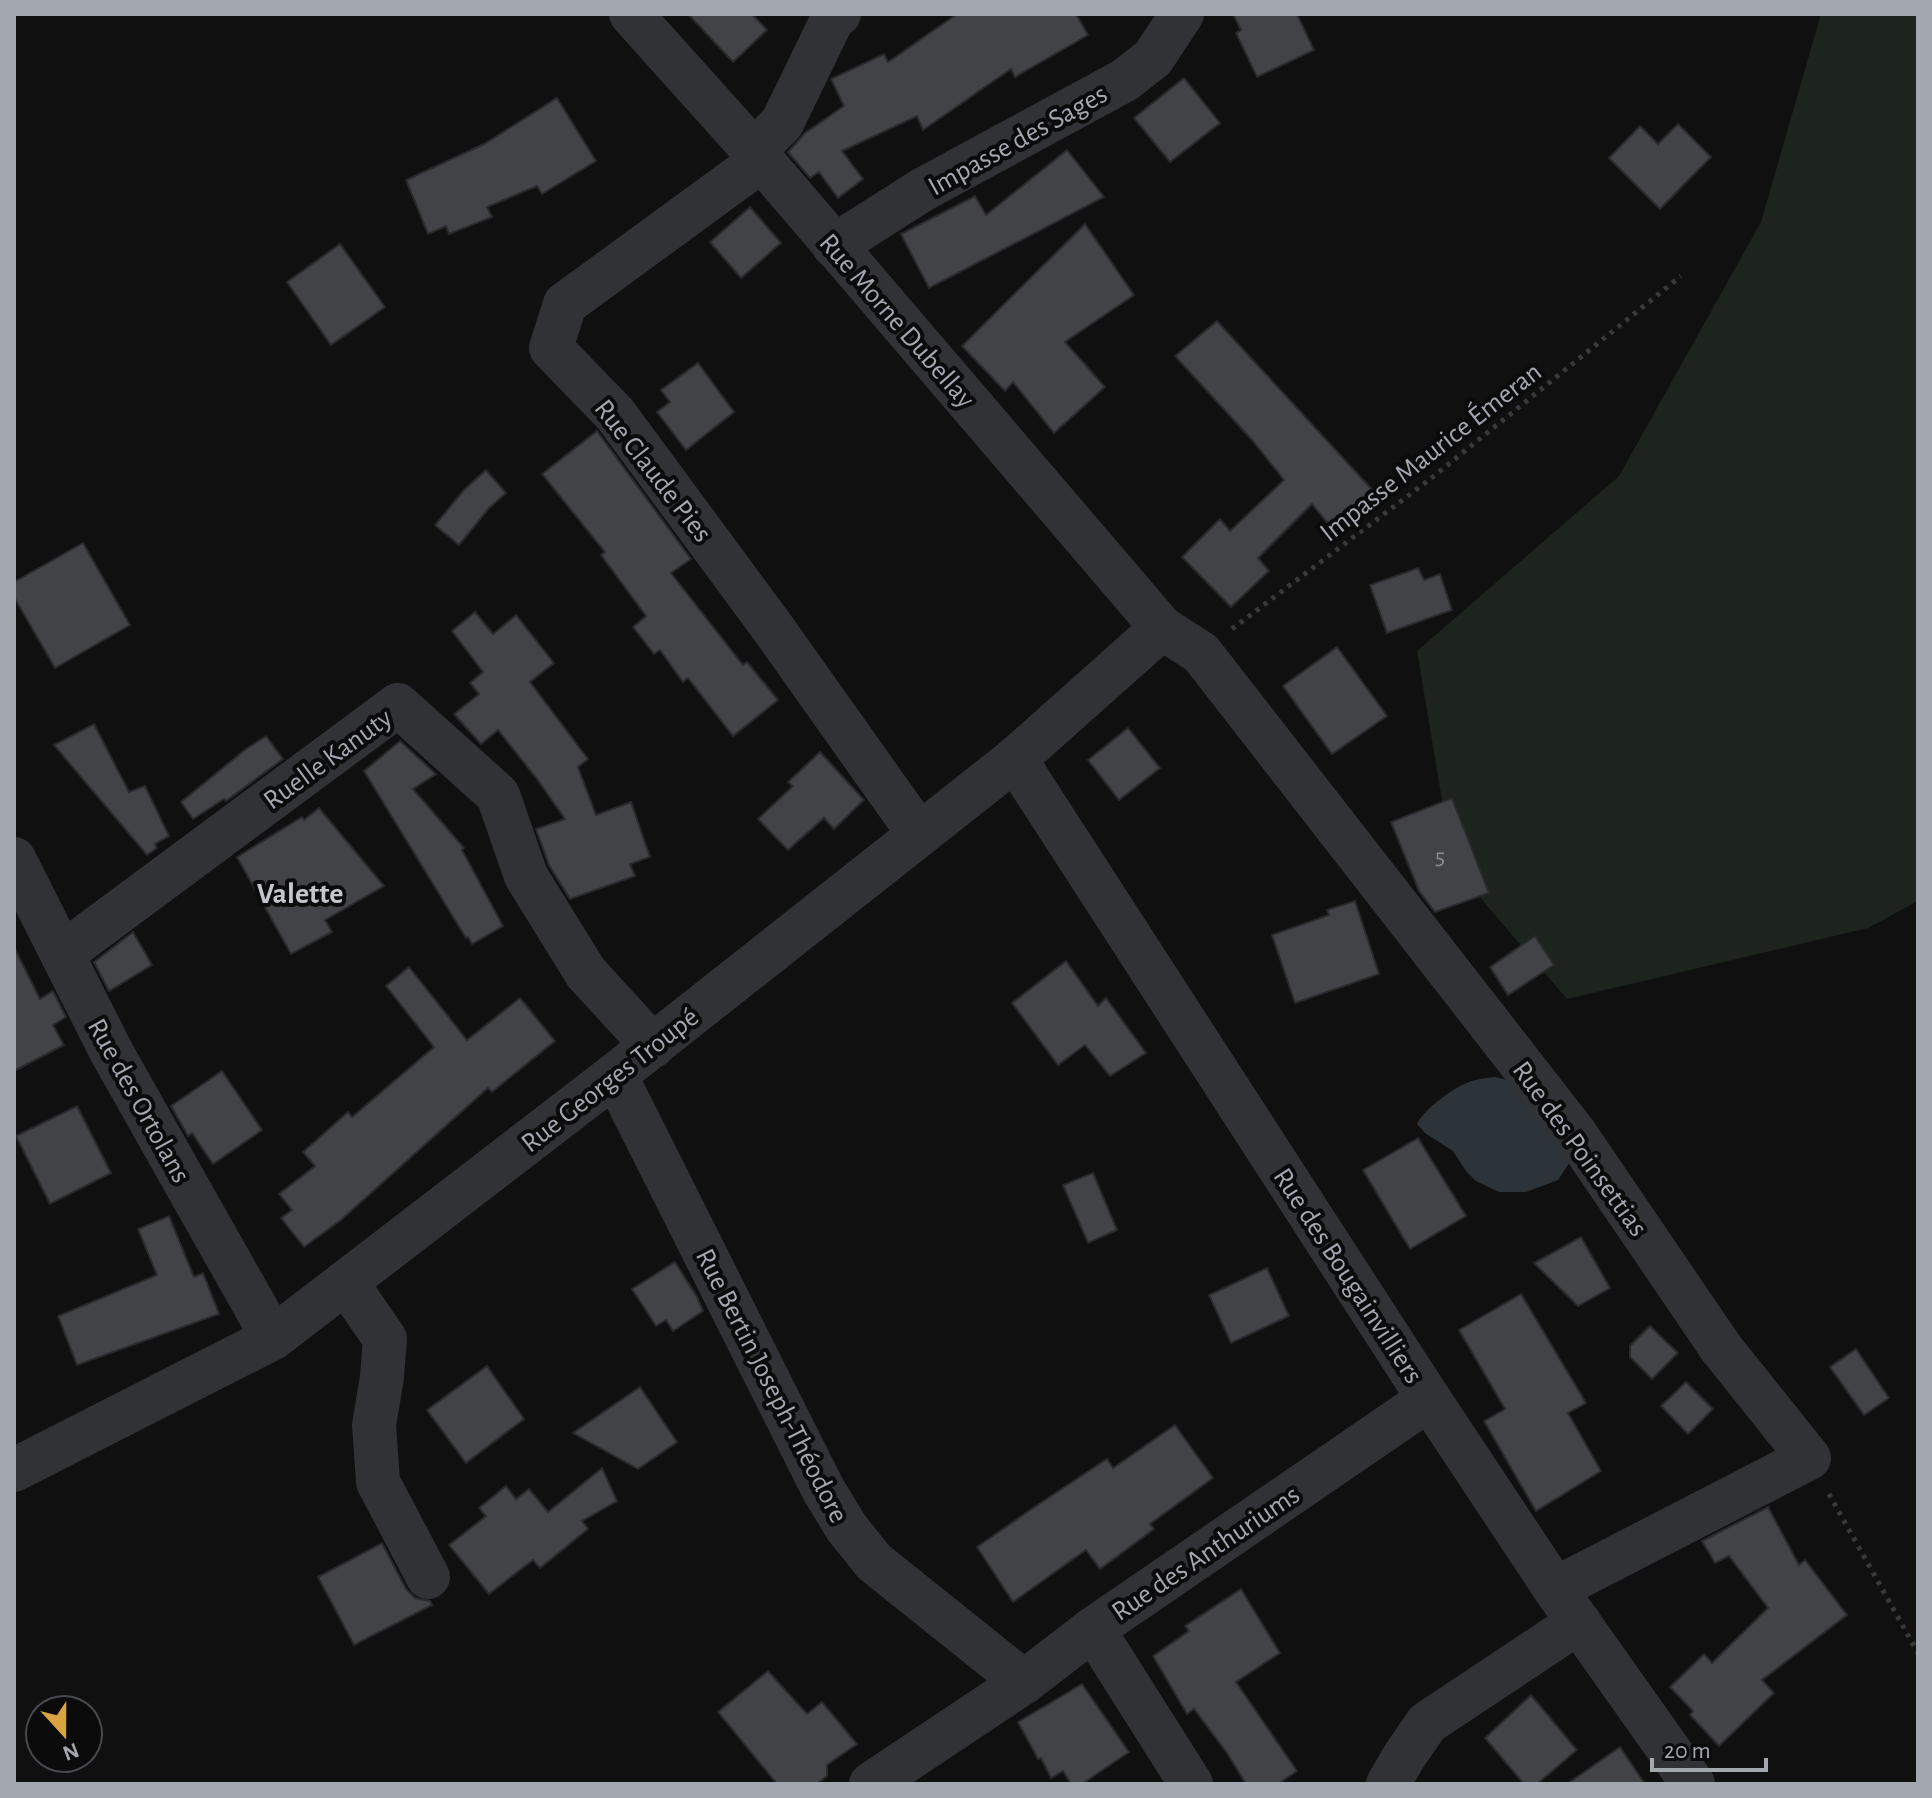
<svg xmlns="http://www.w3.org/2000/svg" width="1932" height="1798" font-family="'Alegreya Sans',sans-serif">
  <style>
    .green { fill: #1d231d }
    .water { fill: #2d3439 }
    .building { fill: #424346; stroke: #2a2a2d; stroke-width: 2 }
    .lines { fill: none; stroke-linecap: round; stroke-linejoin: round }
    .path { stroke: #37393c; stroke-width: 5; stroke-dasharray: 4 6; stroke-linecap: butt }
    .minor { stroke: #313235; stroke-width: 44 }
    .labels { text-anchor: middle; stroke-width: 8; stroke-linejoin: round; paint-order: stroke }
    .number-label { font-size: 24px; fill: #8b8e96 }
    .street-label { font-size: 28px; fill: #a3a7b0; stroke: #0b0b0c }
    .neighbourhood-label { font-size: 30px; font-weight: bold; fill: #c3c6cc; stroke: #0b0b0c }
  </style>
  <rect width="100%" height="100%" fill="#101011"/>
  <polygon class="green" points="1821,14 1918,14 1918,901 1868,928 1567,999 1453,866 1417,651 1619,476 1761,222"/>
  <path class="water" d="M 1495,1077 L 1515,1082 L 1570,1162 L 1558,1180 L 1526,1192 L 1499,1192 L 1476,1181 L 1466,1171 L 1453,1151 L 1425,1133 L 1417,1124 C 1423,1110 1454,1087 1469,1082 C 1477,1079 1486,1078 1495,1077 Z"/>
  <g class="building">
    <polygon points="688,14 752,14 767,30 733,62"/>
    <polygon points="957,14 1076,14 1088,35 1015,77 1011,69 923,130 917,116 842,151 863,179 838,198 819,172 810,178 788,152 805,133 844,106 831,79 884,54 888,62"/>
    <polygon points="1233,14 1297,14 1314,50 1257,77 1236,33 1241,30"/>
    <polygon points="1184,78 1220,123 1170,162 1134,118"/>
    <polygon points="557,98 596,161 542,194 537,186 487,207 492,217 449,234 446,226 428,234 406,180 484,144"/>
    <polygon points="1678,124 1711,157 1660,209 1609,158 1640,126 1658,144"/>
    <polygon points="1067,150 1104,197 929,288 901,234 975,196 986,215"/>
    <polygon points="750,207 781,243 741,278 710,242"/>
    <polygon points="1085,224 1134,295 1065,342 1105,387 1054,433 1013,382 1005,391 962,346"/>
    <polygon points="340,244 385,307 331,345 287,282"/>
    <polygon points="1217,321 1377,495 1334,531 1312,504 1258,558 1269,571 1231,607 1182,557 1220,519 1230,531 1284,480 1252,440 1175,356"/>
    <polygon points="698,363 734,412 686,450 657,412 670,402 661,390"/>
    <polygon points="597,431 691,559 671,573 743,665 747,662 778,700 733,736 688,678 683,682 660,650 654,654 633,627 646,616 601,555 605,552 542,474"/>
    <polygon points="486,470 506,493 489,508 459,545 435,525 464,490"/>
    <polygon points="83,543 130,625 55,668 14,597 14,582"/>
    <polygon points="1418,568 1424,580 1440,574 1452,610 1387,633 1370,585"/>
    <polygon points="475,612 493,634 516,615 554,663 530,682 588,759 578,767 596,815 631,802 650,857 630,864 635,876 570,899 549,865 536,829 565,819 537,779 498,730 481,744 454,714 479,694 470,683 483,672 452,631"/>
    <polygon points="1337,647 1387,716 1332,754 1283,686"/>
    <polygon points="94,724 129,792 145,786 169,836 155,844 157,848 147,855 54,745"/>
    <polygon points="1128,728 1160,768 1119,800 1088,760"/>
    <polygon points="266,736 283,759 226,801 224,799 193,819 181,802 246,749"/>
    <polygon points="400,741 436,774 413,789 464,848 462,850 503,926 472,944 468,937 466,938 364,771"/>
    <polygon points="820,752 864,800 834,829 824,818 788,850 758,819 793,786 788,782"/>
    <polygon points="1452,798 1489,893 1435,912 1419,891 1391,822"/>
    <polygon points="319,808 384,886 325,920 332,932 291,954 237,857 302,817 304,820"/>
    <polygon points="1355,901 1379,974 1295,1003 1272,935 1329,915 1327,910"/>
    <polygon points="133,932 152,965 109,991 94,962"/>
    <polygon points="1535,936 1554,965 1508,995 1490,967"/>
    <polygon points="14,947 40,999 53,991 66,1017 53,1025 64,1045 14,1071"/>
    <polygon points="1066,961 1098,1006 1106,998 1146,1053 1110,1076 1085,1045 1058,1065 1012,1003"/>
    <polygon points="409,967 467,1040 520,998 555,1041 492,1092 488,1088 341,1220 304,1247 281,1218 292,1210 279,1194 315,1166 303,1152 348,1112 352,1117 434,1047 386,986"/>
    <polygon points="222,1071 262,1130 213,1164 192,1133 188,1136 171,1106"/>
    <polygon points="77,1106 111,1173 50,1204 16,1136"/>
    <polygon points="1418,1138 1466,1216 1410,1249 1363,1170"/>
    <polygon points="1093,1173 1117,1230 1088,1243 1063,1185"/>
    <polygon points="169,1216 194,1277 203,1273 219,1314 77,1365 58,1316 157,1275 138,1229"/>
    <polygon points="1581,1237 1610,1288 1578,1306 1534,1263"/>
    <polygon points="675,1262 697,1297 703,1311 673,1331 666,1320 656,1326 632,1289"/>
    <polygon points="1267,1268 1289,1316 1231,1343 1209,1295"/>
    <polygon points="1521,1294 1586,1403 1568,1413 1601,1471 1536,1511 1484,1421 1505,1409 1459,1330"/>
    <polygon points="1650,1326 1678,1353 1652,1379 1630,1357 1630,1346"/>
    <polygon points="1856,1349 1889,1398 1864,1415 1830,1367"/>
    <polygon points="487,1366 524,1419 466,1463 427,1410"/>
    <polygon points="1686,1382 1713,1409 1688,1434 1661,1406"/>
    <polygon points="640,1387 677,1442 638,1469 573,1433"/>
    <polygon points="1175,1425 1213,1478 1150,1524 1154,1529 1100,1569 1086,1550 1013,1602 977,1547 1033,1508 1107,1459 1113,1468"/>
    <polygon points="602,1468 617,1501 582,1521 588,1529 540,1568 533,1560 489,1594 449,1545 486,1516 479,1508 506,1486 516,1499 529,1489 548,1512"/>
    <polygon points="1768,1507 1799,1565 1805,1560 1847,1615 1762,1680 1774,1693 1719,1746 1690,1715 1693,1711 1670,1687 1704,1654 1712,1663 1768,1608 1729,1556 1715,1563 1702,1541"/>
    <polygon points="382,1543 406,1589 415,1598 430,1601 432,1605 354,1645 318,1577"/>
    <polygon points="1241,1589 1280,1653 1236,1682 1297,1771 1278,1784 1246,1784 1227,1753 1194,1709 1187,1714 1153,1656 1189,1631 1185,1626"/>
    <polygon points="768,1671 807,1714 822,1702 857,1744 827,1765 827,1776 817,1784 777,1784 718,1712"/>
    <polygon points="1082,1684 1129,1752 1082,1784 1071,1784 1063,1771 1051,1778 1041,1758 1038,1759 1018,1722"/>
    <polygon points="1531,1695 1577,1750 1537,1784 1524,1784 1485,1738"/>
    <polygon points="1620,1747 1645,1784 1567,1784"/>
  </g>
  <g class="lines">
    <g class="path">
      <polyline points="1232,629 1429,480 1681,276"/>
      <polyline points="1829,1494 1918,1653"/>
    </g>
    <g class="minor">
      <polyline points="631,14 754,151 1162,628 1201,653 1574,1132 1721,1348 1809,1458 1555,1589"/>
      <polyline points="754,151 782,123 833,18 839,14"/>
      <polyline points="762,160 565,304 551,348 615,414 775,631 919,834"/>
      <polyline points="834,246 922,190 1125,80 1153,58 1182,14"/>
      <polyline points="1015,759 1429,1399 1555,1589 1693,1784"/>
      <polyline points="14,859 112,1053 273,1338"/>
      <polyline points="62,954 398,705 498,795 526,876 586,973 653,1046"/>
      <polyline points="615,1075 823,1489 846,1527 874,1562 1024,1682"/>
      <polyline points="346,1282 385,1339 382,1377 374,1425 378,1482 428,1577"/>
      <polyline points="14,1470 273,1338 615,1075 1015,759 1162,628"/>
      <polyline points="871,1784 1024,1682 1093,1629"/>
      <polyline points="1191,1784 1093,1629 1429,1399"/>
      <polyline points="1388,1784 1405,1755 1427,1723 1579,1622"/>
    </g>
  </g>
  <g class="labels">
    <g class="number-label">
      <text x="1440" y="864">5</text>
    </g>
    <g class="street-label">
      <text transform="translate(1017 139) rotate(-29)" y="10">Impasse des Sages</text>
      <text transform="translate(898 320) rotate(49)" y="10">Rue Morne Dubellay</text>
      <text transform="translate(1430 451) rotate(-38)" y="10">Impasse Maurice Émeran</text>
      <text transform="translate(654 470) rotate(52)" y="10">Rue Claude Pies</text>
      <text transform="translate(327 758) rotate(-36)" y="10">Ruelle Kanuty</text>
      <text transform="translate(609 1079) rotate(-38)" y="10">Rue Georges Troupé</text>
      <text transform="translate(140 1100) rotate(61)" y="10">Rue des Ortolans</text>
      <text transform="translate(1581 1148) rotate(54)" y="10">Rue des Poinsettias</text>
      <text transform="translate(1349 1275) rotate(57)" y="10">Rue des Bougainvilliers</text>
      <text transform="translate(773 1385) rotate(63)" y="10">Rue Bertin Joseph-Théodore</text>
      <text transform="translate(1205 1552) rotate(-34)" y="10">Rue des Anthuriums</text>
    </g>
    <g class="neighbourhood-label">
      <text x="300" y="903">Valette</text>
    </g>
  </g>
  <rect width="1932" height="1798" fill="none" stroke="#a3a7b0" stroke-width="32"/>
  <g transform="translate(64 1734) rotate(159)"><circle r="38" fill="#0b0b0c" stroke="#48494e" stroke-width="2"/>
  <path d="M0-6L14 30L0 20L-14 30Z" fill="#d8a340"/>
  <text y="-12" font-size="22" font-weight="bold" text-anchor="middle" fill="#a3a7b0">N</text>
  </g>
  <path d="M1652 1758v12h114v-12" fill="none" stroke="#a3a7b0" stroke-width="4"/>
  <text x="1664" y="1758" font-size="24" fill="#a3a7b0" stroke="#0b0b0c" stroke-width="6" paint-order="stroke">20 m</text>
</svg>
